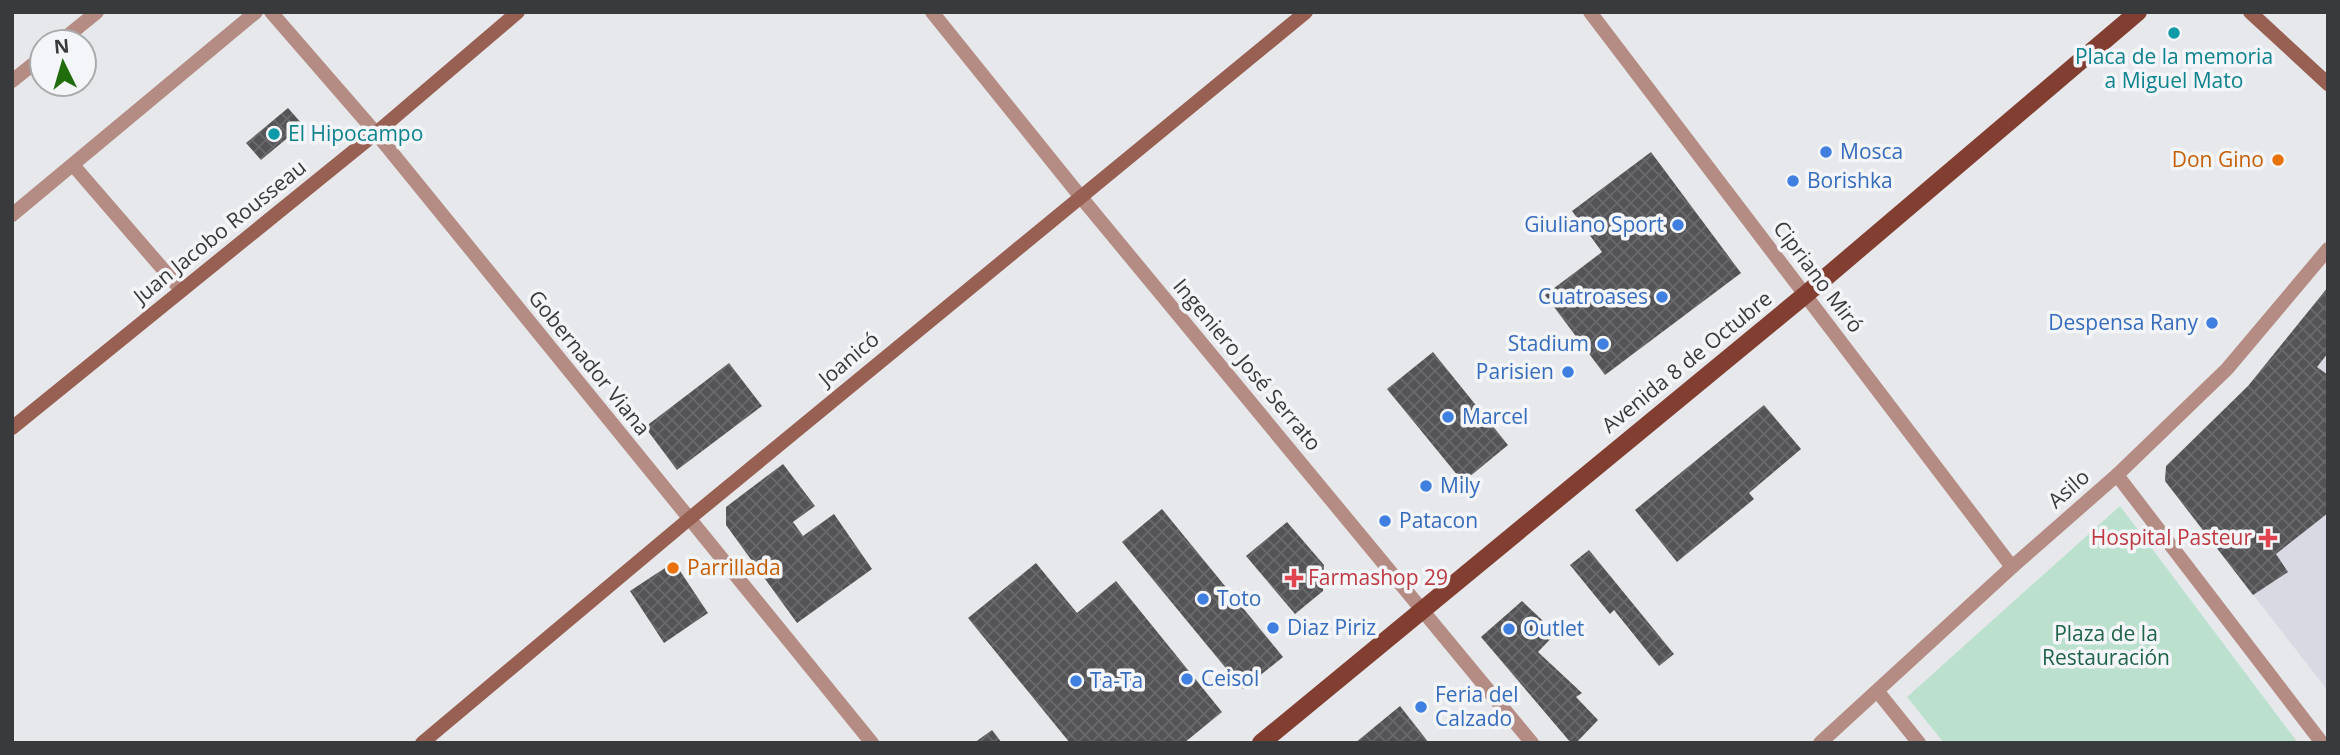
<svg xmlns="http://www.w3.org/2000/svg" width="2340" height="755" font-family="'Open Sans',sans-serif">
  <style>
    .built { fill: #d8d9e3 }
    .green { fill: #bbe1ce }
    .building { fill: url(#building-cross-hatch) }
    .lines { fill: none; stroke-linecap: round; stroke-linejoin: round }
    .street { stroke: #b48c83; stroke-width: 14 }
    .secondary { stroke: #986053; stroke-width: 14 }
    .primary { stroke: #823f31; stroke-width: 18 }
    .culture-dot { fill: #0f9aa8; stroke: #f4f5f8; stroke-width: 2.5 }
    .shop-dot { fill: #3f7fe0; stroke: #f4f5f8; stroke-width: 2.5 }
    .food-dot { fill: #e8710a; stroke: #f4f5f8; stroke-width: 2.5 }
    .health-dot { fill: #e0444e; stroke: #f4f5f8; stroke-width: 2.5 }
    .labels { text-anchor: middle; stroke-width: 7; stroke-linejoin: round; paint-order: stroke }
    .culture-label { font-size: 21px; fill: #0d838f; stroke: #f4f5f8 }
    .shop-label { font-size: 21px; fill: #366cbe; stroke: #f4f5f8; text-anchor: start }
    .food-label { font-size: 21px; fill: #c56008; stroke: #f4f5f8; text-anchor: end }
    .street-label { font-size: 21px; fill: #393a3b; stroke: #f4f5f8 }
    .health-label { font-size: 21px; fill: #be3a42; stroke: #f4f5f8; text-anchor: end }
    .park-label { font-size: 21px; fill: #1d6449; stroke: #f4f5f8 }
  </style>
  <defs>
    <pattern id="building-cross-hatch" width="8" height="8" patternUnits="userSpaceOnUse" patternTransform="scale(1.75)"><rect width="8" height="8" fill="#545457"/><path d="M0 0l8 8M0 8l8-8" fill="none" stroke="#6a6a6d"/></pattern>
  </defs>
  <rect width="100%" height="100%" fill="#e7e8eb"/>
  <polygon class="built" points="2328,287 2328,691 2165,481 2166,466 2248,386"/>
  <polygon class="green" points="2120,506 2298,743 1944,743 1907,697"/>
  <g class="building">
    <polygon points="288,108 303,125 261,160 246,143"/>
    <polygon points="1651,152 1741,273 1605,375 1545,295 1602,252 1572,211"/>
    <polygon points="2328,287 2328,353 2317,367 2328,375 2328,513 2276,554 2288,572 2253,595 2165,481 2166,466 2248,386"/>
    <polygon points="1433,352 1508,445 1463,482 1387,389"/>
    <polygon points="729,363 762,406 677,470 645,427"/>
    <polygon points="1764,405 1801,449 1749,493 1754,499 1677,562 1635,510"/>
    <polygon points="783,464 815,506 793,522 803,536 834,514 872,569 797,623 726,525 726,507"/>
    <polygon points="1162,509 1283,657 1243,689 1122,542"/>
    <polygon points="1287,522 1324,565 1323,591 1295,614 1246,556"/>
    <polygon points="1589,550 1674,654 1659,666 1614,610 1610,614 1570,565"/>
    <polygon points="674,562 708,613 664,643 630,591"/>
    <polygon points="1036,563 1077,613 1116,581 1222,712 1184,743 1070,743 968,618"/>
    <polygon points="1522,601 1556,633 1538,652 1582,693 1576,697 1598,720 1576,743 1571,743 1481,637"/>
    <polygon points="1400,706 1429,743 1355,743"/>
    <polygon points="992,730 1002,743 974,743"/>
  </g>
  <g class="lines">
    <g class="street">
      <polyline points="271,12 376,133 872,743"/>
      <polyline points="932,12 1080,196 1532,743"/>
      <polyline points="1590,12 2012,567"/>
      <polyline points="60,42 97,12"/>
      <polyline points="12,81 42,57"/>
      <polyline points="73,165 181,290"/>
      <polyline points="12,215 256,12"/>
      <polyline points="2117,475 2322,743"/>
      <polyline points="1878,692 1919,743"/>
      <polyline points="1820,743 2012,567 2117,475 2227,369 2328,249"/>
    </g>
    <g class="secondary">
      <polyline points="2250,12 2328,84"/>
      <polyline points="12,428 376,133 518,12"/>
      <polyline points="422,743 689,519 1306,12"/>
    </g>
    <polyline class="primary" points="1261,743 1805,295 2138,12"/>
  </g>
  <g class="culture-dot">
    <circle cx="2174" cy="33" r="7"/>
    <circle cx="274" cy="134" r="7"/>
  </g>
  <g class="shop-dot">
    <circle cx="1826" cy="152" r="7"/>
    <circle cx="1793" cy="181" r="7"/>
    <circle cx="1678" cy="225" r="7"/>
    <circle cx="1662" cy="297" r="7"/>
    <circle cx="2212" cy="323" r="7"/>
    <circle cx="1603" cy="344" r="7"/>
    <circle cx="1568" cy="372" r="7"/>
    <circle cx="1448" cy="417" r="7"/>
    <circle cx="1426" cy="486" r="7"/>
    <circle cx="1385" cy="521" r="7"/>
    <circle cx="1203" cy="599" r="7"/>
    <circle cx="1273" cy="628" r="7"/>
    <circle cx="1509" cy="629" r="7"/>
    <circle cx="1187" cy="679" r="7"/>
    <circle cx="1076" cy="681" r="7"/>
    <circle cx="1421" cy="707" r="7"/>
  </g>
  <g class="food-dot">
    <circle cx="2278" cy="160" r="7"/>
    <circle cx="673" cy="568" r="7"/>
  </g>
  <g class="health-dot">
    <path d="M2264.5 527.5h7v7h7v7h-7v7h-7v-7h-7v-7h7z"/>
    <path d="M1290.5 567.5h7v7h7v7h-7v7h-7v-7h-7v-7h7z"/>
  </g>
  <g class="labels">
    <g class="culture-label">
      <text x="2174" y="64">Placa de la memoria<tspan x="2174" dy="24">a Miguel Mato</tspan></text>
      <text x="288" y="141" text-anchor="start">El Hipocampo</text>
    </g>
    <g class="shop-label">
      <text x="1840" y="159">Mosca</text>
      <text x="1807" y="188">Borishka</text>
      <text x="1664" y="232" text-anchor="end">Giuliano Sport</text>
      <text x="1648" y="304" text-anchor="end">Cuatroases</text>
      <text x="2198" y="330" text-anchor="end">Despensa Rany</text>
      <text x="1589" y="351" text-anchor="end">Stadium</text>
      <text x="1554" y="379" text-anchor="end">Parisien</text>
      <text x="1462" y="424">Marcel</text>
      <text x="1440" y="493">Mily</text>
      <text x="1399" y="528">Patacon</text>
      <text x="1217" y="606">Toto</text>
      <text x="1287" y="635">Diaz Piriz</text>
      <text x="1523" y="636">Outlet</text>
      <text x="1201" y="686">Ceisol</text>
      <text x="1090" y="688">Ta-Ta</text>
      <text x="1435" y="702">Feria del<tspan x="1435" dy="24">Calzado</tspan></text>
    </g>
    <g class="food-label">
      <text x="2264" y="167">Don Gino</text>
      <text x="687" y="575" text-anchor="start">Parrillada</text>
    </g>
    <g class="street-label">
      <text transform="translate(220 232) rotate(-39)" y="7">Juan Jacobo Rousseau</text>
      <text transform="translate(1818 277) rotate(53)" y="7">Cipriano Miró</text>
      <text transform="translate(849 359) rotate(-40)" y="7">Joanicó</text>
      <text transform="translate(1687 362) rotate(-39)" y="7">Avenida 8 de Octubre</text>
      <text transform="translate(589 363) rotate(51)" y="7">Gobernador Viana</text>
      <text transform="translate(1247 365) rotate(50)" y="7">Ingeniero José Serrato</text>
      <text transform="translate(2069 489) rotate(-41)" y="7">Asilo</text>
    </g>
    <g class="health-label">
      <text x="2252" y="545">Hospital Pasteur</text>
      <text x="1308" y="585" text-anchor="start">Farmashop 29</text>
    </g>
    <g class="park-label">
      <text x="2106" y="641">Plaza de la<tspan x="2106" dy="24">Restauración</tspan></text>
    </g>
  </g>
  <rect width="2340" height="755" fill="none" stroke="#393a3b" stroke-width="28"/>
  <g transform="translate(63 63) rotate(355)"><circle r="33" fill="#f4f5f8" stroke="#a9aaac" stroke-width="2"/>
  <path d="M0-5L12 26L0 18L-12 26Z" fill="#216c0c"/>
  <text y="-10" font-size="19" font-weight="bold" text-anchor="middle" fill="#393a3b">N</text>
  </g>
</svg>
